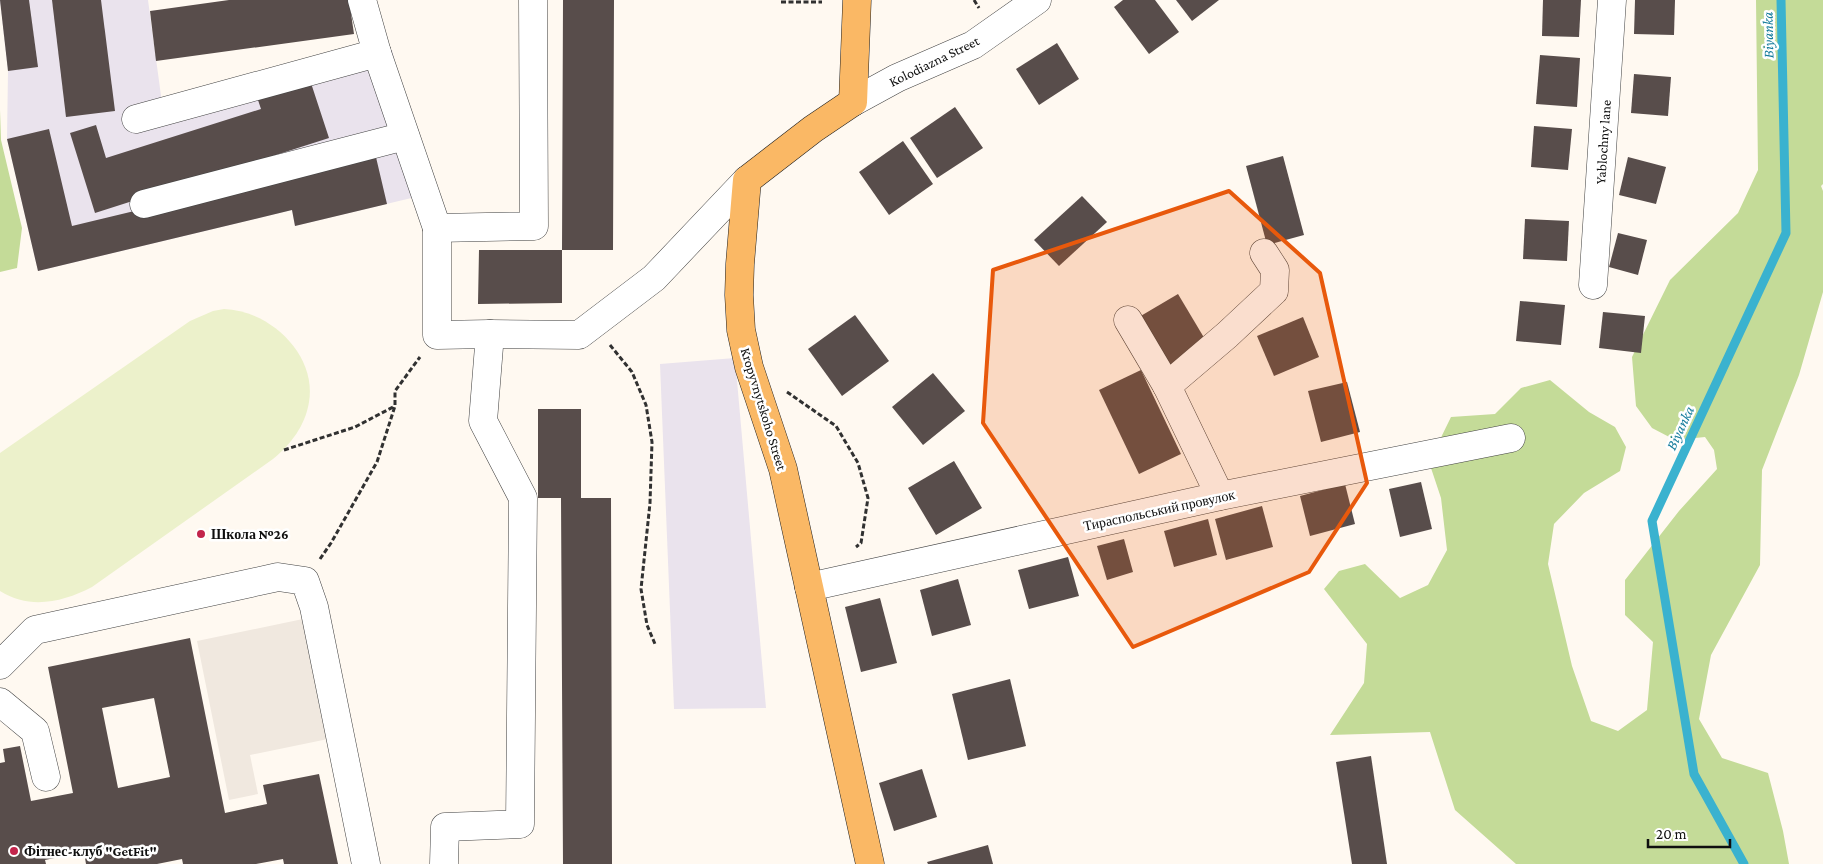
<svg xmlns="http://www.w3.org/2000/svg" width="1823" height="864" font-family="'Crimson Pro',serif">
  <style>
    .industrial { fill: #eae3ed }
    .forest { fill: #c4db98 }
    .pitch { fill: #ecf1cb }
    .plaza { fill: #f0e8df }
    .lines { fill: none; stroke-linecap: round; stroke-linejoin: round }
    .stream { stroke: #3ab2cf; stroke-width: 9 }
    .building { fill: #584d4b; fill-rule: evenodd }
    .minor-casing { stroke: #424242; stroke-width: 29 }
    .major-casing { stroke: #202020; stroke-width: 29 }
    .path { stroke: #313131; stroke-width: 3; stroke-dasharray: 5 2.5; stroke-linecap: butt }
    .minor { stroke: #fff; stroke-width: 28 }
    .major { stroke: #fab865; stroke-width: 28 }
    .marked { fill: #e8590c; fill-opacity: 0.2; stroke: #e8590c; stroke-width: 4; stroke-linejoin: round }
    .poi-dot { fill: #c2244b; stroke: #fff; stroke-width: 2 }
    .labels { text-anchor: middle; stroke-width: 5; stroke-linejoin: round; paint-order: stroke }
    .street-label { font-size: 14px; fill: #0f0f0f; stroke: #fff }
    .poi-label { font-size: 14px; font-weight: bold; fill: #0f0f0f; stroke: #fff; text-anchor: start }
    .water-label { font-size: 15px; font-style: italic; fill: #157c9c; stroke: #fff }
  </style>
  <rect width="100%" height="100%" fill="#fff9f1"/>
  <g class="industrial">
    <polygon points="0,0 148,0 162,103 392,50 428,194 295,226 292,210 38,271 7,139 8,71"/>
    <polygon points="735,358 766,708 674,709 660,364"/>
  </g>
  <g class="forest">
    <polygon points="1756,0 1823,0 1823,184 1821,186 1823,191 1823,292 1799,375 1762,470 1760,565 1711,655 1699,719 1722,758 1768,773 1783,831 1789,864 1516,864 1455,810 1430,732 1330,735 1364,683 1367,644 1324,589 1339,571 1365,564 1400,598 1428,585 1447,550 1441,498 1429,462 1451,417 1495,414 1521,388 1550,380 1589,412 1615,427 1626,447 1620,471 1584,493 1554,524 1548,564 1572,666 1591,721 1618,731 1647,710 1653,642 1625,615 1625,580 1679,511 1717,469 1714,450 1705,437 1675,440 1652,428 1636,406 1632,357 1670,280 1738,213 1758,170"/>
    <polygon points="0,110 1,140 22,228 17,268 0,272"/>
  </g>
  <path class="pitch" d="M 224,309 C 269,310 317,354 309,402 C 305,426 291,444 273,459 L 92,587 C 63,602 30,610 0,591 L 0,453 L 190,321 L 213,311 Z"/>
  <polygon class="plaza" points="303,619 328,739 250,755 258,794 229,800 197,641"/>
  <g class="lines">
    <polyline class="stream" points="1744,864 1694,774 1652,521 1786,233 1781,0"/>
  </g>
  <g class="building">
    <polygon points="0,0 29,0 38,67 8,71"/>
    <polygon points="52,0 101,0 115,111 66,117"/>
    <polygon points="229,0 349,0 354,34 156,61 150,11"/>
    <polygon points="563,0 614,0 613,250 562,250 562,303 478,304 479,250 562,250"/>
    <polygon points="1123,0 1155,0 1179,32 1149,54 1114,7"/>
    <polygon points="1176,0 1219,0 1192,21"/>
    <polygon points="1543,0 1581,0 1579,37 1542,36"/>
    <polygon points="1635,0 1675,0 1674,35 1634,34"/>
    <polygon points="1057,43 1079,79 1039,105 1016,69"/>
    <polygon points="1540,55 1580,58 1577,107 1536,104"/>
    <polygon points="1634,74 1671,77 1668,116 1631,113"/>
    <polygon points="310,80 329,138 95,213 70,133 96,125 106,158 261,109 257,97"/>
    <polygon points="955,107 983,148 937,178 910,138"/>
    <polygon points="1534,126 1572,129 1568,170 1531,167"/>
    <polygon points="49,129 72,226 375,153 387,204 295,226 292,210 38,271 7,139"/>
    <polygon points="903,141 933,184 889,215 859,172"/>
    <polygon points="1283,156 1304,235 1267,245 1246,166"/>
    <polygon points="1628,157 1666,167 1656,204 1619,195"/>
    <polygon points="1082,196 1107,222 1059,266 1034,240"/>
    <polygon points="1525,219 1569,221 1567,261 1523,259"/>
    <polygon points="1618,233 1647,240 1638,275 1609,267"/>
    <polygon points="1178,294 1209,346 1170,369 1139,317"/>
    <polygon points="1520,301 1565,305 1561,345 1516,341"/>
    <polygon points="1603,312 1645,316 1641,353 1599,348"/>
    <polygon points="855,315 889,361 842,396 808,349"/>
    <polygon points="1303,317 1319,357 1274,376 1257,336"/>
    <polygon points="1141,370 1181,454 1139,474 1099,390"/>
    <polygon points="933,373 965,411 923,445 892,407"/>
    <polygon points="1347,382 1360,432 1321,442 1308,391"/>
    <polygon points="538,409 581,409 581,498 611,498 612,864 563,864 561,498 538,498"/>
    <polygon points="954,461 982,508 936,535 908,488"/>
    <polygon points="1421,482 1432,529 1400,537 1389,489"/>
    <polygon points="1345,484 1355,524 1310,536 1300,496"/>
    <polygon points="1262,506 1273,547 1226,560 1215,519"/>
    <polygon points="1208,519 1217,555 1174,567 1164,531"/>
    <polygon points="1124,539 1133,572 1107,580 1097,546"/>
    <polygon points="1068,557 1079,596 1029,609 1018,570"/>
    <polygon points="958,579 971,625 932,636 920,590"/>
    <polygon points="880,598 897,663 861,672 845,607"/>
    <path d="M 190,638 L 225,813 L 267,804 L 263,785 L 319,774 L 338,864 L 284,864 L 283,859 L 256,864 L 183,864 L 182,859 L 157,864 L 86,864 L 84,852 L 45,860 L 46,864 L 0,864 L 0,763 L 5,762 L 3,749 L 20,746 L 31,801 L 73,793 L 48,667 ZM 154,698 L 170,777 L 118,788 L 102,708 Z"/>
    <polygon points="1010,679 1026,746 968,760 952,694"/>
    <polygon points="1371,756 1387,864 1352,864 1336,762"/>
    <polygon points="922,769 937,817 894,831 879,783"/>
    <polygon points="988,845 993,864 928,864 927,862"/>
  </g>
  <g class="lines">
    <defs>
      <g id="minor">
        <polyline points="362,0 377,53 437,228"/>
        <polyline points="853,102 897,78 973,45 1037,0"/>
        <polyline points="136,119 377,53"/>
        <polyline points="144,204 405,136"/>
        <polyline points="1593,285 1612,0"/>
        <polyline points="1128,320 1167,386 1220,496"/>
        <polyline points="490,334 437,335 437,228 534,226 533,0"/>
        <polyline points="1167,386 1227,335 1274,291 1275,270 1264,253"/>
        <polyline points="809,587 1220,496 1511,438"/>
        <polyline points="0,665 35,630 278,577 305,581 314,607 366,864"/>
        <polyline points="0,702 35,731 46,777"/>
        <polyline points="444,864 445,827 520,824 523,498 483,421 490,334 579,335 654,278 747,180"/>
      </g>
      <polyline id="major" points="857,0 853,102 813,129 747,180 740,264 739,295 741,330 749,367 783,469 870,864"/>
    </defs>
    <use href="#minor" class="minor-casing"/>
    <use href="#major" class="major-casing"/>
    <g class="path">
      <polyline points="974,0 979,8"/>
      <polyline points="781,2 822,2"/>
      <polyline points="610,345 632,372 646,405 652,442 650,503 641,589 647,625 655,644"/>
      <polyline points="787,392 836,426 858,463 868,498 861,543 856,547"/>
      <polyline points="284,450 355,427 395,406"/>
      <polyline points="320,559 331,543 377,462 395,406 395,391 420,357"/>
    </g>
    <use href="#minor" class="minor"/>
    <use href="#major" class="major"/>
  </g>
  <path class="marked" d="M 1229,191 L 1320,273 L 1367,483 L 1309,572 L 1133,647 L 983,423 L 993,270 Z"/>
  <g class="poi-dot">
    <circle cx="201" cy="534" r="5"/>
    <circle cx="14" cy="851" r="5"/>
  </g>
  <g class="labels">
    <g class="street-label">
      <text transform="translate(934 61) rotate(-26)" y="5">Kolodiazna Street</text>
      <text transform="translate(1603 142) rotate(-86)" y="5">Yablochny lane</text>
      <text transform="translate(764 409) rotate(73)" y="5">Kropyvnytskoho Street</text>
      <text transform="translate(1159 510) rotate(-12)" y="5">Тираспольський провулок</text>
    </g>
    <g class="poi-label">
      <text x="211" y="539">Школа №26</text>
      <text x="24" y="856">Фітнес-клуб "GetFit"</text>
    </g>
    <g class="water-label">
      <text transform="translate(1768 35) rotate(-91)" y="5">Biyanka</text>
      <text transform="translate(1680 428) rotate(-65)" y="5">Biyanka</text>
    </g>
  </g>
  <path d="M1648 839v8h82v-8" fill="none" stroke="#0f0f0f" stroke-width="2.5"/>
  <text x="1656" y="839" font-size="15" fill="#0f0f0f" stroke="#ffffff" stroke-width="4" paint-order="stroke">20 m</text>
</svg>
